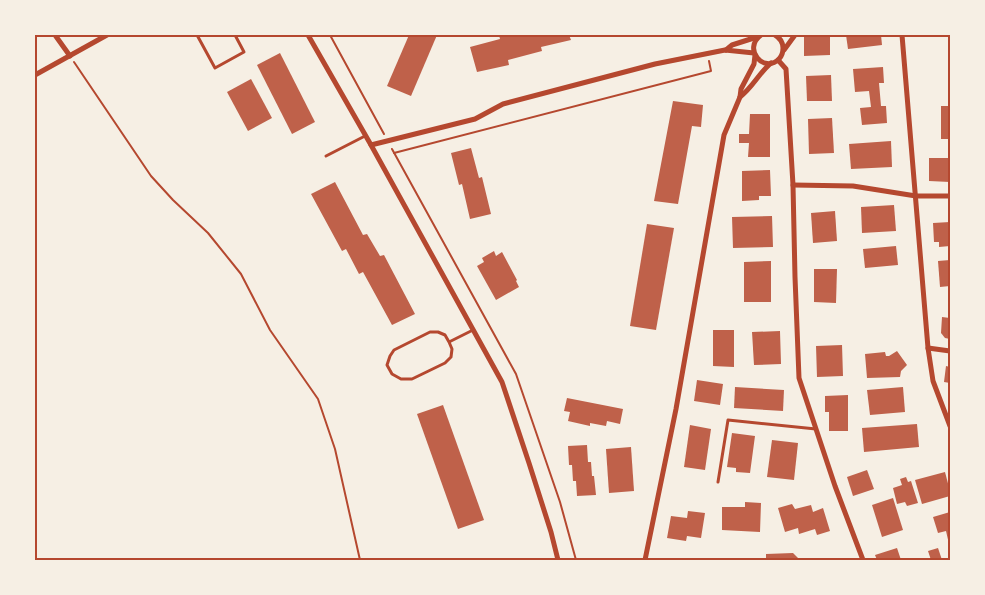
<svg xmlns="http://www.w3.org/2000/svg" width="985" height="595" font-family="'Open Sans',sans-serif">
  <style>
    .building { fill: #bf614a }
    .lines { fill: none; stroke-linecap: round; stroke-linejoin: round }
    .path { stroke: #b5482f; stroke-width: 2 }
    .service { stroke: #b5482f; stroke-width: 3 }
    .minor { stroke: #b5482f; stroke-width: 5 }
    .neatline { fill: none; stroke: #b5482f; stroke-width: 2 }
  </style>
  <rect width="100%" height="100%" fill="#f6efe4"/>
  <g class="building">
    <polygon points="409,35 437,35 411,96 387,86"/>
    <polygon points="499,35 569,35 571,40 541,47 542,51 508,60 509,65 477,72 470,47 500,39"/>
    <polygon points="804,35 830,35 830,55 804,56"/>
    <polygon points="846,35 881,35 882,45 848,49"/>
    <polygon points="280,53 315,122 292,134 257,65"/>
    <polygon points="883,67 884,83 879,83 881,106 886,106 887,123 862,125 860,108 871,107 869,91 855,92 853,69"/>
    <polygon points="831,75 832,101 807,101 806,76"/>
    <polygon points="251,79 272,118 248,131 227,92"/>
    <polygon points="673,101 703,105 701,127 692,126 678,204 654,201"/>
    <rect x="941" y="106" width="9" height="33"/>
    <polygon points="750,114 770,114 770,157 748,157 749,143 739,143 739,134 749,134"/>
    <polygon points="832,118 834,153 809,154 808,119"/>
    <polygon points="891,141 892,167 851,169 849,144"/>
    <polygon points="471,148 479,178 482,177 491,214 470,219 462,184 459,185 451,153"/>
    <polygon points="929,158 950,158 950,182 929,181"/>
    <polygon points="770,170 771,196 759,196 759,200 742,201 742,171"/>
    <polygon points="335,182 363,235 367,234 380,256 384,255 415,314 392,325 363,272 359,274 346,249 342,251 311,194"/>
    <polygon points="894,205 896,231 862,233 861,207"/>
    <polygon points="835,211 837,241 813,243 811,213"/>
    <polygon points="772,216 773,247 733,248 732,217"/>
    <polygon points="950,222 950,246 939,247 939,242 934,242 933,223"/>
    <polygon points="647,224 674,228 656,330 630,326"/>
    <polygon points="896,246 898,265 865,268 863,249"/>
    <polygon points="494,251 496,256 502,252 517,280 516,281 519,287 496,300 477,266 484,262 482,258"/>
    <polygon points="950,260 950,286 940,287 938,261"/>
    <polygon points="771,261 771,302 744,302 744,262"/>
    <polygon points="814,269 837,269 836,303 814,302"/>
    <polygon points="942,317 950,318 950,339 945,338 941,333"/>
    <polygon points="713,330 734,330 734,367 713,366"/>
    <polygon points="780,331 781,364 754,365 752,332"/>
    <polygon points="842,345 843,376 817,377 816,346"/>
    <polygon points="897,351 907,365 901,371 900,377 867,378 865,354 885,352 886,356 889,356"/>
    <polygon points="946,366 950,367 950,383 944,382"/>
    <polygon points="697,380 723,384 720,405 694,401"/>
    <polygon points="735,387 784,390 783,411 734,408"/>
    <polygon points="903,387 905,412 870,415 867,390"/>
    <polygon points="848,395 848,431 829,431 829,412 825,412 825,396"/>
    <polygon points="567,398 623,409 620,424 607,421 606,426 590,423 590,426 568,421 570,412 564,411"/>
    <polygon points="443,405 484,520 458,529 417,414"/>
    <polygon points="917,424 919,447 864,452 862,428"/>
    <polygon points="690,425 711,429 705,470 684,467"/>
    <polygon points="732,433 755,436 750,473 736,472 736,468 727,467"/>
    <polygon points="772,440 798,443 794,480 767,477"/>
    <polygon points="587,445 588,462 591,462 592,476 594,476 596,495 577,496 576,481 573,481 572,465 569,465 568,446"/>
    <polygon points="631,447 634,491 609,493 606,449"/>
    <polygon points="867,470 874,489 853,496 847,477"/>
    <polygon points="945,472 950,491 950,496 922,504 915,480"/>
    <polygon points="906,477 908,482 911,481 918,503 907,506 905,502 897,504 893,488 902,485 900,479"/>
    <polygon points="893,498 903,530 882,537 872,505"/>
    <polygon points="745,502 761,503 760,532 722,530 722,507 745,507"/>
    <polygon points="792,504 795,509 811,505 813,512 823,508 830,531 817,535 815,529 799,534 798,528 785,532 778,508"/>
    <polygon points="688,511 705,513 701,538 687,536 686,541 667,538 671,516 687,518"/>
    <polygon points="950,512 950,544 949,544 946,531 938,533 933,517"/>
    <polygon points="897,548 901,560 877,560 875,555"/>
    <polygon points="938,548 942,560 931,560 928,551"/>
    <polygon points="793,553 800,560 766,560 766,554"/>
  </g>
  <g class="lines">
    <g class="path">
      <polyline points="330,35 384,134"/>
      <polyline points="74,62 151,176 173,200 208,233 241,274 270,330 318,399 335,449 360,560"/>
      <polyline points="392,149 516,374 560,502 576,560"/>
      <polyline points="394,153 711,71 709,61"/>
    </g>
    <g class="service">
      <polyline points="197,35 215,68 244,52 235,35"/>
      <polyline points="326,156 365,136"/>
      <polyline points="449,342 452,349 451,357 445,363 412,379 401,379 392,374 387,365 390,356 394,350 430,332 438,332 445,335 449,342 473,330"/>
      <polyline points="718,482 728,420 816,429"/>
    </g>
    <g class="minor">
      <polyline points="55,35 70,56"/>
      <polyline points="308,35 371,145 502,382 529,463 551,532 558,560"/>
      <path d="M 761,35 C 742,49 764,74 779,59 C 782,56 783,52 783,48 C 783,42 780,38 775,35"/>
      <polyline points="902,35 928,348 933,381 950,426"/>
      <polyline points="726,50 732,45 757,37"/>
      <polyline points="784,50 795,35"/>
      <polyline points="778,60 786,69 793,185 795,277 799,378 835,486 863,560"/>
      <polyline points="35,75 107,35"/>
      <path d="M 740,97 C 753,87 759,73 771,63"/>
      <polyline points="371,145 475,119 503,104 655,64 725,50 754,53"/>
      <polyline points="793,185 853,186 916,196 950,196"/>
      <polyline points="928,348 950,351"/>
      <polyline points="645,560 676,409 724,135 740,97 741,89 754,64 755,55"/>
    </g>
  </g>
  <rect width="985" height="595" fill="none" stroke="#f6efe4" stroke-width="72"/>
  <rect x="36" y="36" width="913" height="523" class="neatline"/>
</svg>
